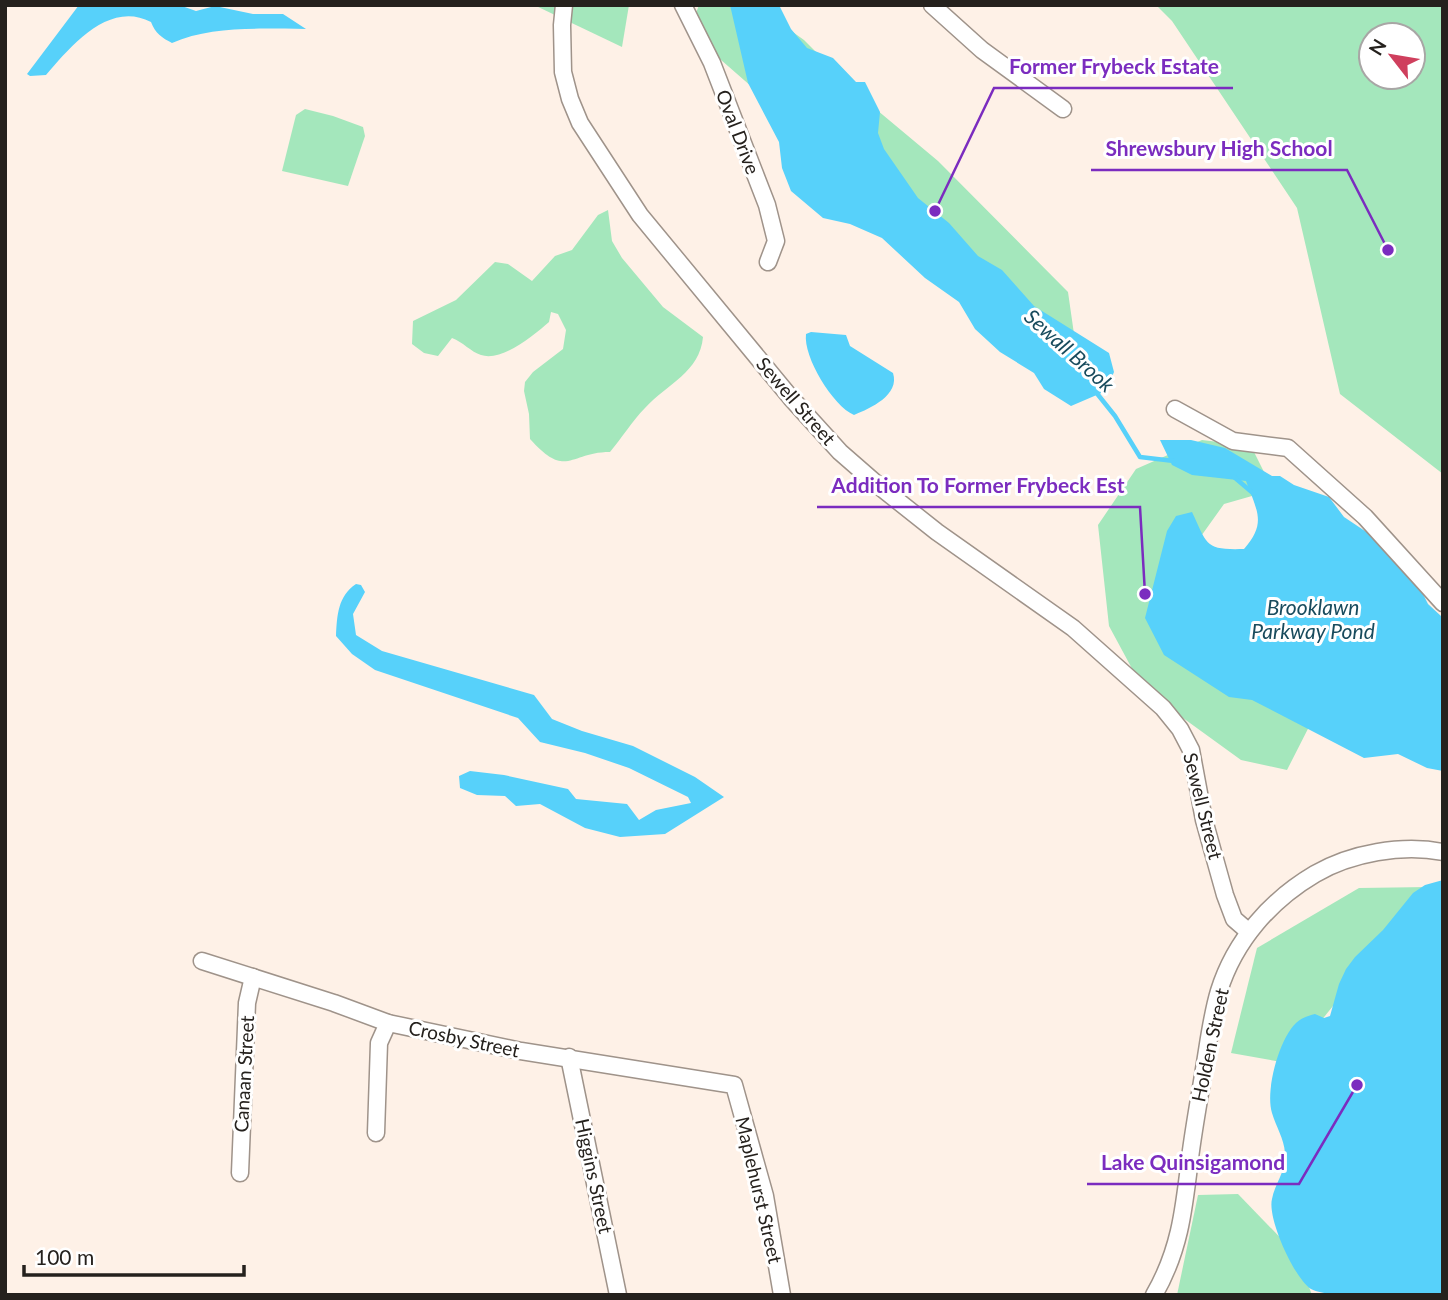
<svg xmlns="http://www.w3.org/2000/svg" width="1448" height="1300" font-family="Lato,sans-serif">
  <style>
    .green { fill: #a4e7bc; fill-rule: evenodd }
    .water { fill: #57d1fa }
    .lines { fill: none; stroke-linecap: round; stroke-linejoin: round }
    .stream { stroke: #57d1fa; stroke-width: 4.5 }
    .street-casing { stroke: #9f938a; stroke-width: 19 }
    .street { stroke: #fff; stroke-width: 16 }
    .labels { text-anchor: middle; stroke-width: 6; stroke-linejoin: round; paint-order: stroke }
    .street-label { font-size: 19px; fill: #25211d; stroke: #fff }
    .water-label { font-size: 21px; font-style: italic; fill: #184b5d; stroke: #fff }
    .leader { fill: none; stroke: #7b2cbf; stroke-width: 2.5 }
    .callout-dot { fill: #7b2cbf; stroke: #fff; stroke-width: 2.5 }
    .callout-label { font-size: 21px; text-anchor: middle; font-weight: bold; fill: #7b2cbf; stroke: #fff; stroke-width: 6; stroke-linejoin: round; paint-order: stroke }
  </style>
  <rect width="100%" height="100%" fill="#fef1e7"/>
  <g class="green">
    <polygon points="534,5 629,5 622,47"/>
    <polygon points="699,5 755,5 804,40 859,95 938,161 1068,292 1074,334 1068,350 832,157 689,32"/>
    <path d="M 1156,5 L 1443,5 L 1443,474 L 1340,394 L 1297,208 L 1172,21 ZM 1413,35 L 1413,77 L 1371,77 L 1371,35 Z"/>
    <polygon points="305,109 333,116 363,127 365,136 348,186 282,171 296,115"/>
    <path d="M 608,210 L 612,241 L 622,258 L 663,307 L 703,337 C 700,372 667,384 645,408 C 632,421 622,438 610,452 C 569,452 567,480 530,439 L 529,414 L 524,391 L 525,382 L 533,372 L 563,349 L 566,330 L 558,314 L 551,312 L 549,322 C 534,335 502,362 481,355 C 471,352 463,342 452,338 L 438,356 L 424,353 L 412,344 L 413,321 L 456,300 L 495,262 L 508,264 L 532,281 L 555,256 L 572,250 L 598,215 Z"/>
    <polygon points="1202,440 1251,446 1273,490 1224,504 1199,539 1315,715 1287,770 1241,760 1143,689 1109,626 1098,525 1136,469"/>
    <polygon points="1429,887 1287,1063 1231,1053 1257,948 1359,888"/>
    <polygon points="1238,1194 1297,1255 1312,1295 1177,1295 1198,1195"/>
  </g>
  <g class="water">
    <path d="M 79,5 L 179,5 L 196,11 L 215,6 L 253,14 L 283,14 L 306,29 C 262,29 212,25 172,43 C 162,38 155,33 151,22 C 109,0 71,46 46,75 L 30,76 L 27,74 Z"/>
    <polygon points="730,5 779,5 791,29 807,48 833,58 856,82 865,82 880,112 878,133 884,149 918,198 949,223 978,256 1002,270 1034,306 1109,353 1114,372 1106,391 1071,406 1044,389 1034,373 1000,352 975,329 959,302 925,278 882,238 850,224 823,218 791,191 782,168 779,142 748,83"/>
    <path d="M 811,332 L 846,335 L 850,346 L 893,373 C 900,395 871,408 854,415 C 833,406 803,357 806,334 Z"/>
    <path d="M 1160,440 L 1191,440 L 1225,448 L 1272,476 L 1280,476 L 1294,485 L 1329,497 L 1344,517 L 1377,539 L 1388,556 L 1413,574 L 1428,604 L 1441,616 L 1443,622 L 1443,771 L 1427,768 L 1398,754 L 1364,758 L 1252,700 L 1229,697 L 1164,655 L 1145,618 L 1167,531 L 1176,516 L 1192,512 C 1208,546 1205,550 1244,549 C 1267,523 1257,511 1246,481 L 1192,475 L 1172,465 Z"/>
    <path d="M 356,584 L 361,585 L 365,592 L 353,614 L 356,635 L 382,651 L 534,695 L 552,719 L 582,731 L 633,746 L 695,777 L 724,797 L 665,834 L 620,837 L 585,828 L 540,804 L 516,806 L 505,796 L 477,795 L 460,788 L 459,776 L 470,771 L 504,775 L 568,789 L 576,799 L 627,804 L 639,820 L 656,810 L 691,803 L 688,797 L 629,768 L 585,753 L 540,742 L 518,718 L 375,670 L 352,654 L 336,636 C 337,615 338,596 356,584 Z"/>
    <path d="M 1443,880 L 1443,1295 C 1415,1295 1331,1300 1311,1289 C 1294,1278 1267,1218 1272,1199 C 1275,1183 1287,1170 1285,1153 C 1284,1138 1276,1127 1272,1113 C 1265,1091 1279,1039 1296,1023 C 1301,1018 1308,1016 1315,1014 L 1324,1018 L 1330,1016 L 1339,984 L 1346,969 L 1355,957 L 1383,930 L 1413,893 L 1425,885 Z"/>
  </g>
  <g class="lines">
    <g class="stream">
      <polyline points="1095,391 1115,416 1140,457 1174,461"/>
      <polyline points="1234,477 1254,494"/>
    </g>
    <defs>
      <g id="street">
        <polyline points="564,5 562,25 563,72 570,99 580,123 640,215 791,398 840,452 879,486 937,532 1073,628 1163,708 1180,729 1191,750 1204,820 1225,895 1234,919 1249,932"/>
        <polyline points="683,5 712,63 767,205 776,241 768,262"/>
        <polyline points="932,5 982,50 1063,109"/>
        <polyline points="1175,409 1233,441 1288,448 1365,517 1443,603"/>
        <polyline points="202,961 334,1003 388,1023 521,1051 734,1085 765,1196 782,1295"/>
        <polyline points="569,1057 618,1295"/>
        <polyline points="376,1133 379,1043 388,1023"/>
        <polyline points="240,1173 247,1003 253,977"/>
        <path d="M 1154,1295 C 1180,1250 1184,1209 1190,1158 C 1194,1126 1200,1095 1205,1063 C 1209,1039 1212,1014 1219,991 C 1235,940 1271,900 1315,874 C 1351,853 1402,844 1443,852"/>
      </g>
    </defs>
    <use href="#street" class="street-casing"/>
    <use href="#street" class="street"/>
  </g>
  <g class="labels">
    <g class="street-label">
      <text transform="translate(738 132) rotate(69)" y="7">Oval Drive</text>
      <text transform="translate(796 401) rotate(49)" y="7">Sewell Street</text>
      <text transform="translate(1203 806) rotate(76)" y="7">Sewell Street</text>
      <text transform="translate(464 1039) rotate(12)" y="7">Crosby Street</text>
      <text transform="translate(1210 1045) rotate(-78)" y="7">Holden Street</text>
      <text transform="translate(244 1074) rotate(-87)" y="7">Canaan Street</text>
      <text transform="translate(594 1176) rotate(78)" y="7">Higgins Street</text>
      <text transform="translate(759 1190) rotate(77)" y="7">Maplehurst Street</text>
    </g>
    <g class="water-label">
      <text transform="translate(1069 351) rotate(42)" y="7">Sewall Brook</text>
      <text x="1313" y="615">Brooklawn<tspan x="1313" dy="24">Parkway Pond</tspan></text>
    </g>
  </g>
  <path class="leader" d="M935 211L994 88H1233M1388 250L1347 170H1091M1145 594L1140 507H817M1357 1085L1299 1184H1087"/>
  <g class="callout-dot">
    <circle cx="935" cy="211" r="7"/>
    <circle cx="1388" cy="250" r="7"/>
    <circle cx="1145" cy="594" r="7"/>
    <circle cx="1357" cy="1085" r="7"/>
  </g>
  <g class="callout-label">
    <text x="1114" y="74">Former Frybeck Estate</text>
    <text x="1219" y="156">Shrewsbury High School</text>
    <text x="978" y="493">Addition To Former Frybeck Est</text>
    <text x="1193" y="1170">Lake Quinsigamond</text>
  </g>
  <rect width="1448" height="1300" fill="none" stroke="#25211d" stroke-width="14"/>
  <g transform="translate(1392 56) rotate(301)"><circle r="33" fill="#ffffff" stroke="#a8a6a5" stroke-width="2"/>
  <path d="M0-5L12 26L0 18L-12 26Z" fill="#cf3f5d"/>
  <text y="-10" font-size="19" font-weight="bold" text-anchor="middle" fill="#25211d">N</text>
  </g>
  <path d="M24 1265v10h220v-10" fill="none" stroke="#25211d" stroke-width="3.5"/>
  <text x="35" y="1265" font-size="21" fill="#25211d" stroke="#ffffff" stroke-width="5" paint-order="stroke">100 m</text>
</svg>
